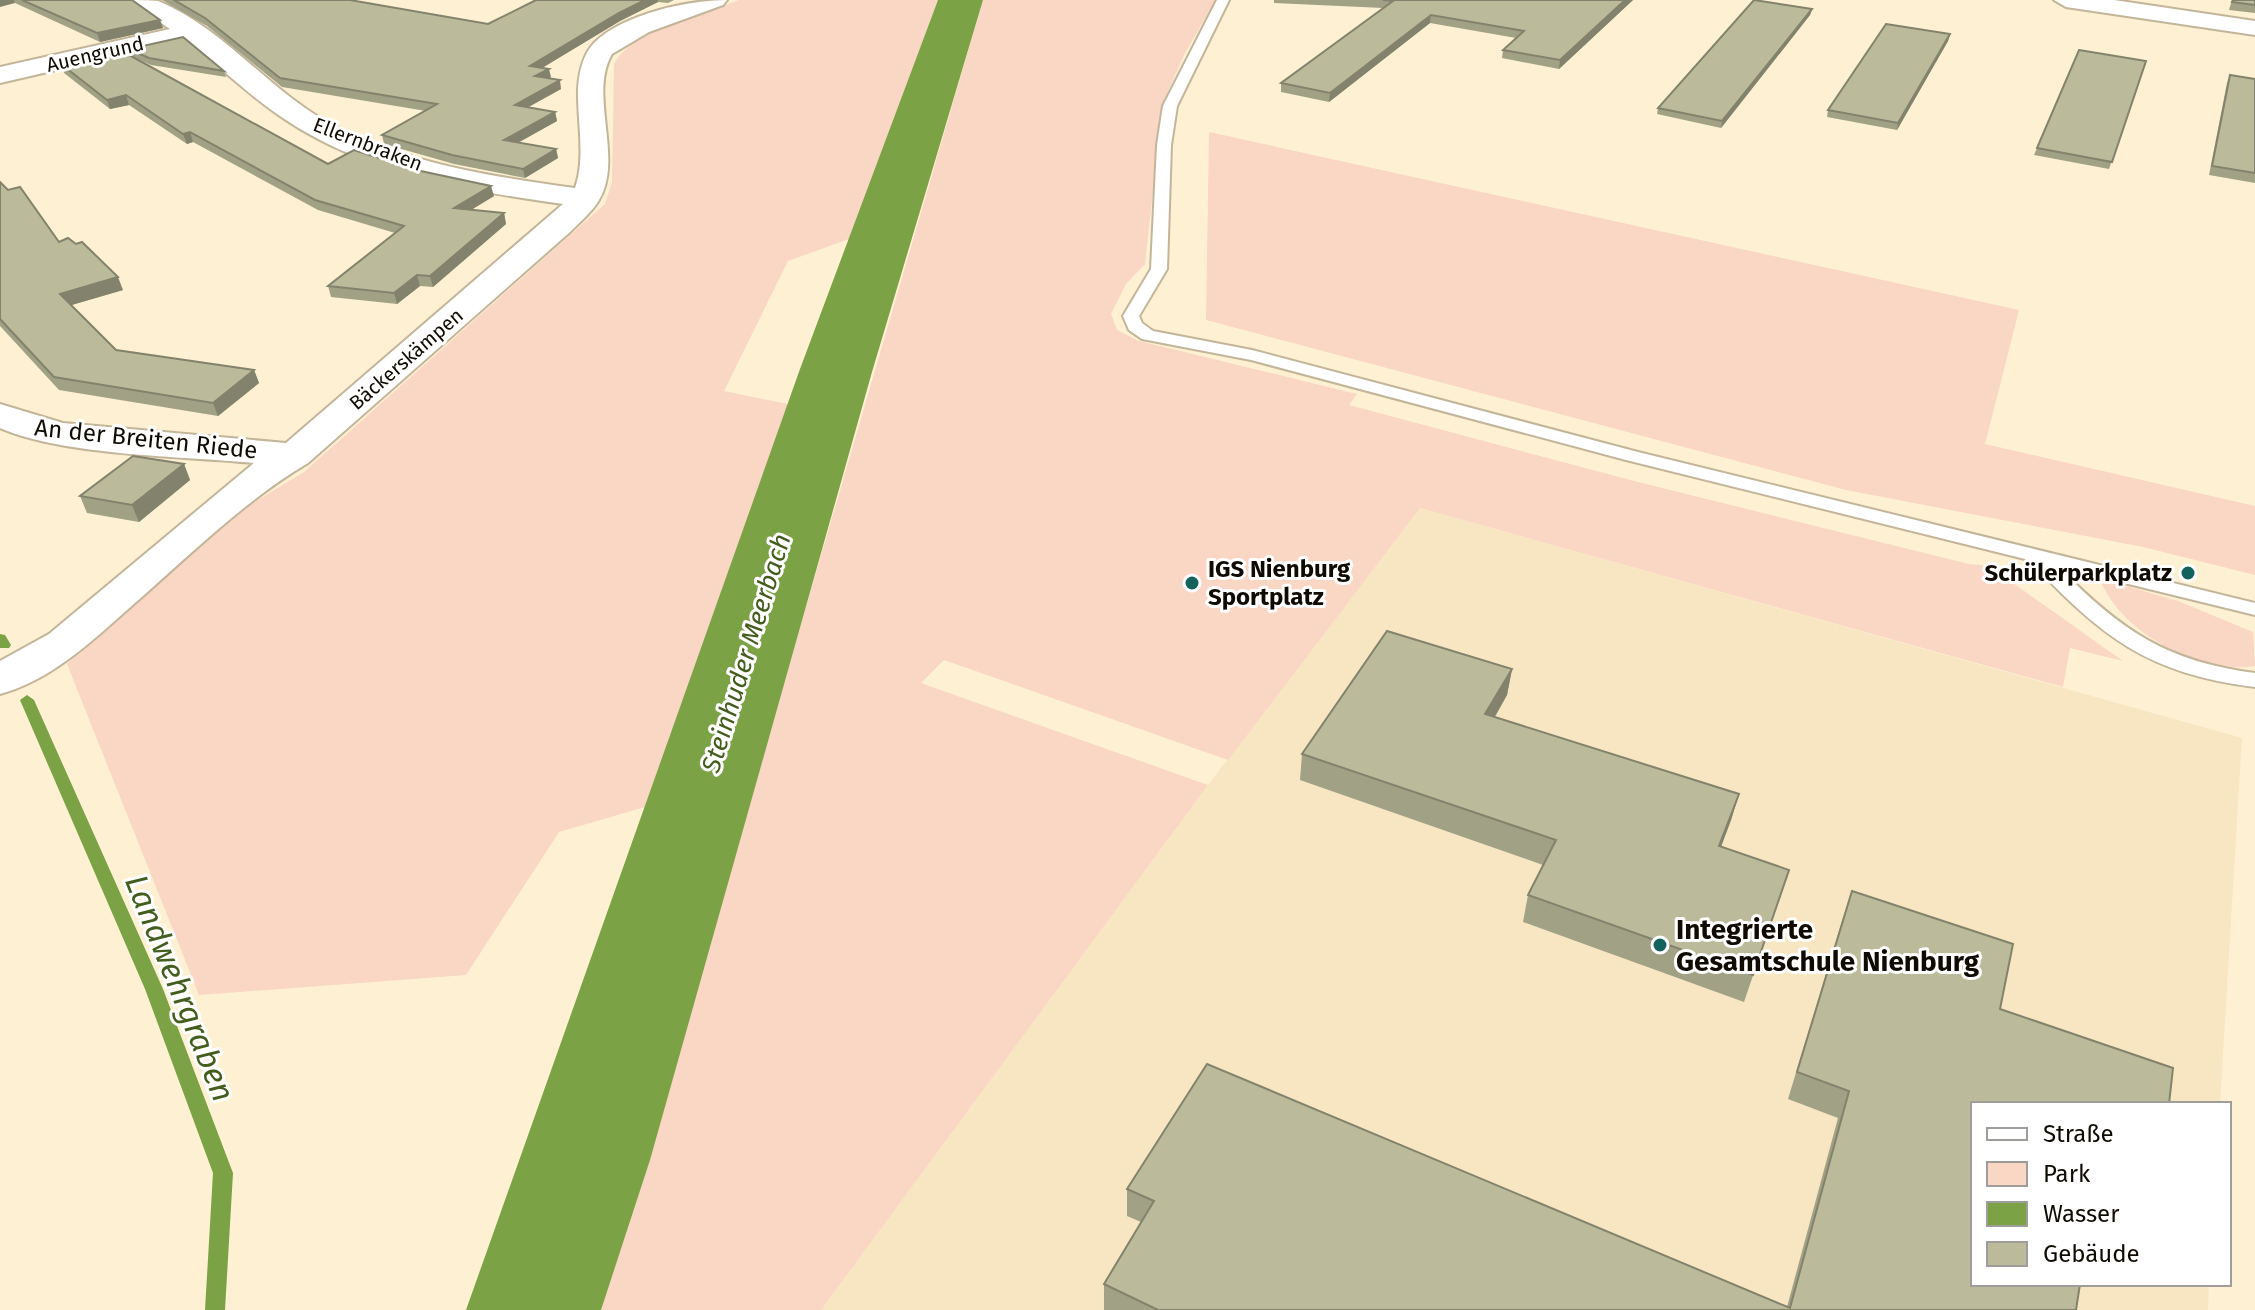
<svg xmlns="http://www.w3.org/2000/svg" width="2255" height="1310" font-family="'Fira Sans',sans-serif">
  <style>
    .built { fill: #f7e6c1 }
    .green { fill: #fad6c5 }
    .water { fill: #7ba244 }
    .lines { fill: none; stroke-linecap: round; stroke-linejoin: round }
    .stream { fill: #7ba244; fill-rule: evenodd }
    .service-casing { stroke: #c2b599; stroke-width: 4 }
    .minor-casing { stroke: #c2b599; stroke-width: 4 }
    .service { fill: #fff; fill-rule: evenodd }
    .minor { fill: #fff; fill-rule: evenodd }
    .wall { fill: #a1a186 }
    .shaded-wall { fill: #83836d }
    .building { fill: #bbbb9c; stroke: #83836d; stroke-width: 2 }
    .poi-dot { fill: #13625e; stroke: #fff; stroke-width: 3 }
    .labels { text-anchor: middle; stroke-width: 6; stroke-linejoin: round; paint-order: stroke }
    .far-street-label { font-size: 20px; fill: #0f0b03; stroke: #fff }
    .street-label { font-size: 24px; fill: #0f0b03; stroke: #fff }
    .poi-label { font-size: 24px; font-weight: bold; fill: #0f0b03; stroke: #fff; text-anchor: start }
    .water-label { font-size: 26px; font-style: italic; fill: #435d1c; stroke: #fff }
    .near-poi-label { font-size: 28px; font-weight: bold; fill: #0f0b03; stroke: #fff; text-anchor: start }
    .near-water-label { font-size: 32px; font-style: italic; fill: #435d1c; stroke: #fff }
  </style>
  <rect width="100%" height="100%" fill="#fef1d3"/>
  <polygon class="built" points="1420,508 2242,738 2220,1104 1973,1104 1973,1284 2209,1284 2208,1310 821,1310 1208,785"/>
  <g class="green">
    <path d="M 739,0 L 938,0 L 849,239 L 788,261 L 724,391 L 788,404 L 645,807 L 559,832 L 466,975 L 199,995 L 67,664 L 246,507 L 304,472 L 605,204 L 612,182 L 614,64 C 631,31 705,13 739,0 Z"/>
    <polygon points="983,0 1216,0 1185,53 1163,102 1145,264 1126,284 1111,314 1117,330 1139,341 1357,394 1349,405 1638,482 1969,564 1989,566 2123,661 2070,648 2063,687 1420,508 1228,760 944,660 921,683 1208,785 821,1310 601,1310"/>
    <polygon points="1209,132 2019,310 1985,444 2255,506 2255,575 2143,547 1846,490 1206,320"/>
    <path d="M 2106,580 L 2178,601 L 2253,632 L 2255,666 C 2201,675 2124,634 2102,584 Z"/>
  </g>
  <polygon class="water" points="938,0 983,0 872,372 650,1160 601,1310 466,1310 800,369"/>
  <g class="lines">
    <g class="stream">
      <polygon points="0,634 5,635 11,645 9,648 0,648"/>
      <polygon points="27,695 34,700 163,989 233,1173 225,1310 205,1310 213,1173 145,989 20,700"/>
    </g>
    <defs>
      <path id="service" d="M 1217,0 L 1229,0 L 1177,106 L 1171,145 L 1167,269 L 1139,316 L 1142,323 L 1153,331 L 1252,350 L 1638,452 L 2255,603 L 2255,615 L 2059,567 C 2119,630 2168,662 2255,673 L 2255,687 C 2146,673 2102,637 2029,560 L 1626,460 L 1251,360 L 1142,339 L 1129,330 L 1123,316 L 1151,269 L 1157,145 L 1163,106 Z"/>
      <g id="minor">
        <path d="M 127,0 C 137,0 149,0 158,1 C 226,29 272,95 338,128 C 411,164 494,177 575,188 C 586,157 577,121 578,89 C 579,73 582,56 594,43 C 623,14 688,0 727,0 L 723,5 L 649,32 L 612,54 C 588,94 624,158 599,200 C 593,211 579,223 570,232 L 308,463 C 242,502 186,559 127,610 C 90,643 49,681 0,694 L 0,661 L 49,634 L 254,463 C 181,456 65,456 0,428 L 0,404 L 63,423 L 286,443 L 563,204 C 469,191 367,174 286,120 C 250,97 220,66 186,40 L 0,83 L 0,67 L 170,29 Z"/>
        <polygon points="2054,0 2114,0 2255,21 2255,35 2066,7"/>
      </g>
    </defs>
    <use href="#service" class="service-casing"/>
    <use href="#minor" class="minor-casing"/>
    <use href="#service" class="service"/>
    <use href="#minor" class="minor"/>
  </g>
  <g class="wall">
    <polygon points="0,0 132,0 160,20 163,28 100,42 15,3"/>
    <polygon points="162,0 350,0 488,24 536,0 674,0 668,3 658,2 620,21 542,68 551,77 548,79 561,89 528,107 555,112 557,121 518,143 556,149 558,158 525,178 454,164 384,144 382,135 426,111 282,87 207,26"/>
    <polygon points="1274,0 1633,0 1559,69 1502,58 1503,50 1516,38 1430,23 1329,102 1281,92 1281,83 1383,8 1274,3"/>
    <polygon points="2232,0 2255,0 2255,13 2229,10"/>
    <polygon points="1812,9 1810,15 1721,128 1657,114 1658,108"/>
    <polygon points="1950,34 1948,41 1897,130 1827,117 1828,110"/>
    <polygon points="129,49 224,71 226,77 151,65 131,56"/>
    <polygon points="2146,61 2109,169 2034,155 2037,148"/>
    <polygon points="61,64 328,164 494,196 471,210 504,213 506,224 433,287 420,286 397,304 331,297 328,286 395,233 318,210 193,142 187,144 129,105 110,109 64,73"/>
    <polygon points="2230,75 2255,79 2255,183 2209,175 2227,83"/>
    <polygon points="0,182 59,242 123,290 71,305 116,350 254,370 259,383 218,416 59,390 0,326"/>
    <polygon points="184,464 190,480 139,522 87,513 80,496"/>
    <polygon points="1512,669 1507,695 1495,717 1739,794 1731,820 1721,847 1780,896 1744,1002 1523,922 1528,895 1543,865 1300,780 1302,754"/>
    <polygon points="1852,891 1973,1104 2076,1310 1104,1310 1104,1284 1141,1222 1127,1216 1127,1189 1787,1307 1838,1118 1788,1099 1843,918"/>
  </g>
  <g class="shaded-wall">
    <polygon points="0,0 14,0 15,3 0,7"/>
    <polygon points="645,0 658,0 658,2 620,21 532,74 530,66 619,13"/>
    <polygon points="1625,0 1633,0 1559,69 1560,60"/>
    <polygon points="1812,9 1810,15 1721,128 1722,121"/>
    <polygon points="1431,15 1430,23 1329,102 1330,93"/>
    <polygon points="160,20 163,28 100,42 97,33"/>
    <polygon points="1950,34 1948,41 1897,130 1898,123"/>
    <polygon points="549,69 551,77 537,85 535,76"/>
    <polygon points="560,80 561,89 516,114 515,105"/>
    <polygon points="126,95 129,105 110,109 107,100"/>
    <polygon points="555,112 557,121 506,149 504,140"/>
    <polygon points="190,132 193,142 187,144 183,134"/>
    <polygon points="556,149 558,158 525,178 523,169"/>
    <polygon points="491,186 494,196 456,219 454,208"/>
    <polygon points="504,213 506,224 433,287 430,276"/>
    <polygon points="417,275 420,286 397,304 394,293"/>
    <polygon points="118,277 123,290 65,307 60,294"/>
    <polygon points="254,370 259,383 218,416 213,403"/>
    <polygon points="184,464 190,480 139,522 132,505"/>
    <polygon points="1512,669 1507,695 1481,740 1485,714"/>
    <polygon points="1739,794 1731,820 1711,873 1719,846"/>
  </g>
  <g class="building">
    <polygon points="22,0 132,0 160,20 97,33"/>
    <polygon points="174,0 350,0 488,24 536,0 645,0 619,13 530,66 549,69 535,76 560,80 515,105 555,112 504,140 556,149 523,169 452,155 382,135 437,104 280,78 205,18"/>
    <polygon points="1383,0 1625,0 1560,60 1503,50 1524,31 1431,15 1330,93 1281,83 1393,1"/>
    <polygon points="1754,0 1812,9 1722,121 1658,108"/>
    <polygon points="2233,0 2255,0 2255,5 2232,2"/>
    <polygon points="1886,24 1950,34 1898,123 1828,110"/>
    <polygon points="183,37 224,71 149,58 129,49"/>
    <polygon points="120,50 328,164 354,150 416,170 491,186 454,208 504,213 430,276 417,275 394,293 328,286 404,226 315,200 190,132 183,134 126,95 107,100 61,64"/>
    <polygon points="2079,50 2146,61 2112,162 2037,148"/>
    <polygon points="2230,75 2255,79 2255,173 2212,166"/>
    <polygon points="0,182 8,190 20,187 59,242 68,238 76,244 82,242 118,277 60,294 116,350 254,370 213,403 54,377 0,319"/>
    <polygon points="133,456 184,464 132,505 80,496"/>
    <polygon points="1387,631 1512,669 1485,714 1739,794 1719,846 1789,870 1753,975 1528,895 1556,840 1302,754"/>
    <polygon points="1852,891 2013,944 2000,1009 2173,1068 2169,1104 1973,1104 1973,1284 2080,1284 2076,1310 1158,1310 1104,1284 1154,1201 1127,1189 1207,1064 1790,1308 1849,1091 1797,1072"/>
  </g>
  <g class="poi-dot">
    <circle cx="2188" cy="573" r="8"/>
    <circle cx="1192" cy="583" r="8"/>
    <circle cx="1660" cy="945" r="8"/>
  </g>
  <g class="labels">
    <g class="far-street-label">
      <text transform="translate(95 54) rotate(-13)" y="7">Auengrund</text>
      <text transform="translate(368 144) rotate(21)" y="7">Ellernbraken</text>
      <text transform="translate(406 359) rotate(-41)" y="7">Bäckerskämpen</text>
    </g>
    <g class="street-label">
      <text transform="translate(146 439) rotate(6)" y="8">An der Breiten Riede</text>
    </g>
    <g class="poi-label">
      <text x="1208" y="577">IGS Nienburg<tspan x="1208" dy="28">Sportplatz</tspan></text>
      <text x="2172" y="581" text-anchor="end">Schülerparkplatz</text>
    </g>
    <g class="water-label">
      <text transform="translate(746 653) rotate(-73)" y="9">Steinhuder Meerbach</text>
    </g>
    <g class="near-poi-label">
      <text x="1676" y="939">Integrierte<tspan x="1676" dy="32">Gesamtschule Nienburg</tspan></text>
    </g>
    <g class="near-water-label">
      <text transform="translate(180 988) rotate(68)" y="11">Landwehrgraben</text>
    </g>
  </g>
  <rect x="1971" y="1102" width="260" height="184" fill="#ffffff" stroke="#9f9d9a" stroke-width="2"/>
  <rect x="1987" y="1128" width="40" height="12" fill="#ffffff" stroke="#9f9d9a" stroke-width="2"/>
  <text x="2043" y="1142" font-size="24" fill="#0f0b03">Straße</text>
  <rect x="1987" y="1162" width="40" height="24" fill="#fad6c5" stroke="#9f9d9a" stroke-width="2"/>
  <text x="2043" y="1182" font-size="24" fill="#0f0b03">Park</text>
  <rect x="1987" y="1202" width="40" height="24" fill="#7ba244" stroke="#9f9d9a" stroke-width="2"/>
  <text x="2043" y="1222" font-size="24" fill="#0f0b03">Wasser</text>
  <rect x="1987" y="1242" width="40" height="24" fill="#bbbb9c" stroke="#9f9d9a" stroke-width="2"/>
  <text x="2043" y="1262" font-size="24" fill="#0f0b03">Gebäude</text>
</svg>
